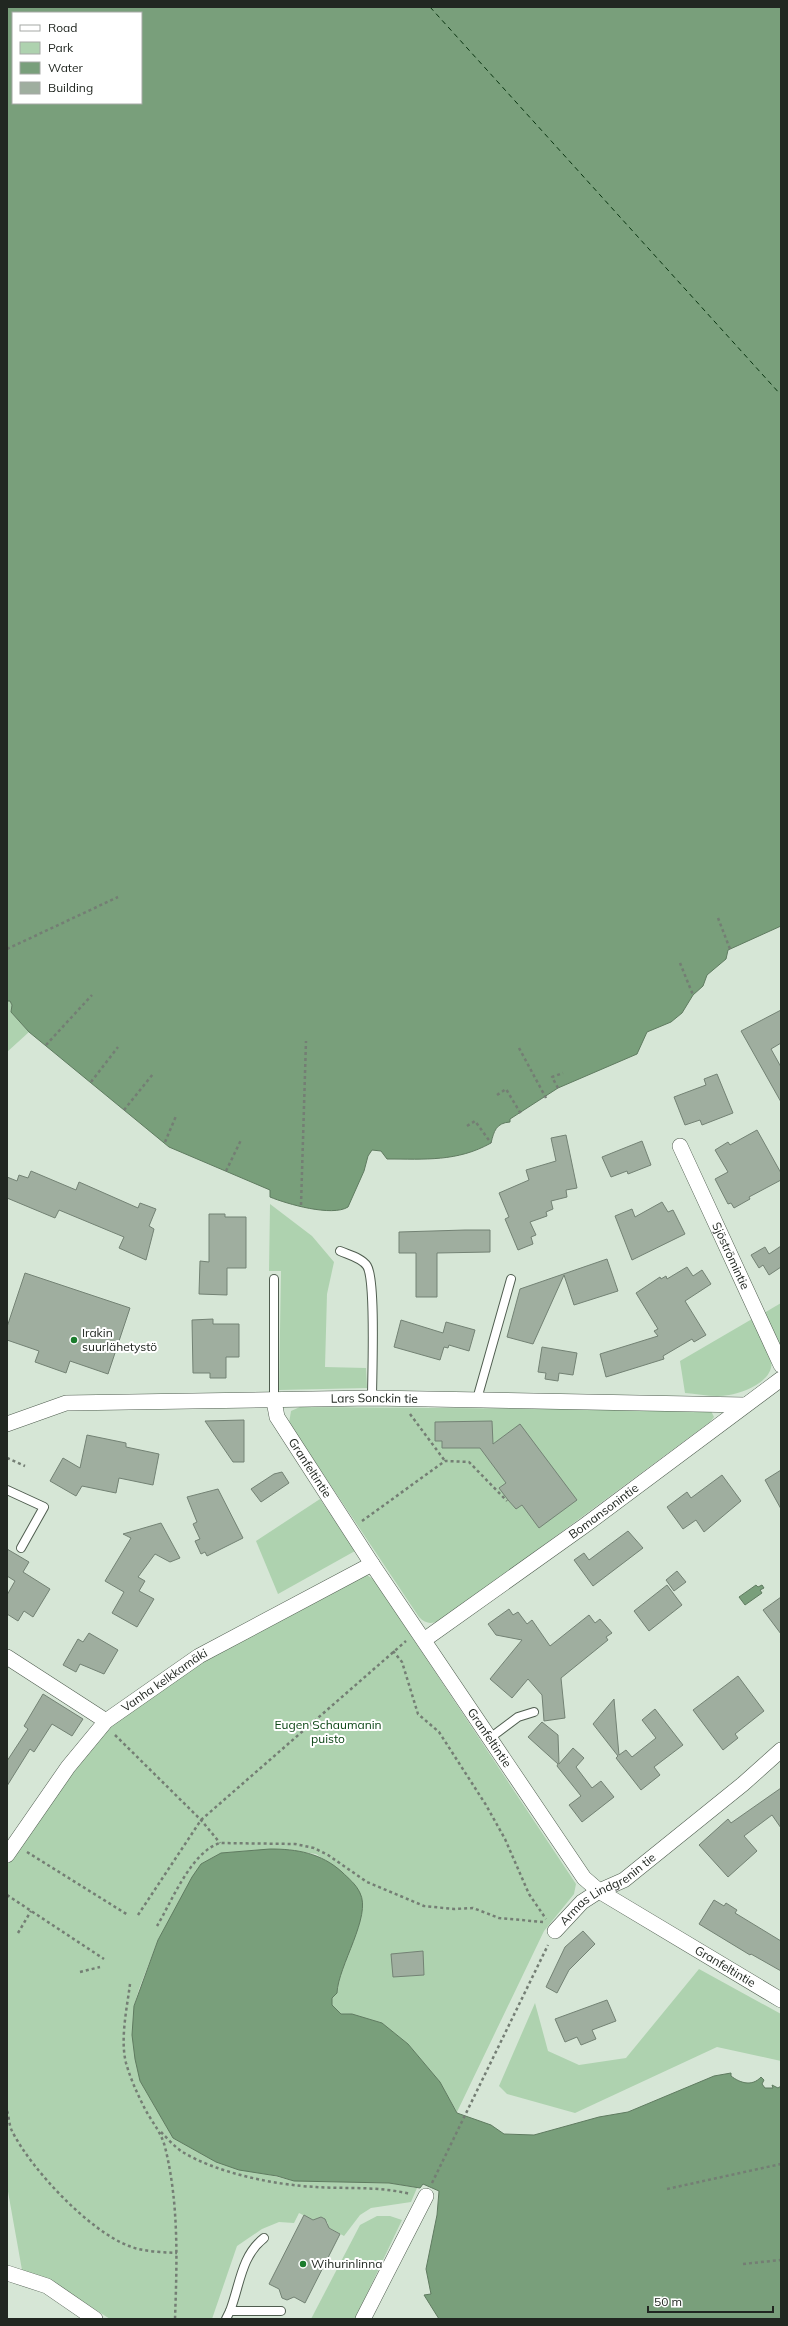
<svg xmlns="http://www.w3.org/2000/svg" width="788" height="2326" font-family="Mulish,sans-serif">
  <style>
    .green { fill: #aed2af }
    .water { fill: #799f7b; stroke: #5f7b60; fill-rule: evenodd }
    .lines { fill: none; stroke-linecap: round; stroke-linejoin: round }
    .ferry { stroke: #093410; stroke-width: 1; stroke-dasharray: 5 4; stroke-linecap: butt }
    .building { fill: #9fae9f; stroke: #738274 }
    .lane-casing { stroke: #4f5d4f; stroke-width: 10 }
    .street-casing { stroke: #4f5d4f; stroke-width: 16 }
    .path { stroke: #747e74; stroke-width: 2.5; stroke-dasharray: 3 3; stroke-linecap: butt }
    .lane { stroke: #fff; stroke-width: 8 }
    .street { stroke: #fff; stroke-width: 15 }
    .poi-dot { fill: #1b7c2d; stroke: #fff; stroke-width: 1.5 }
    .labels { text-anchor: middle; stroke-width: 4; stroke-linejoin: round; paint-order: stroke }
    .street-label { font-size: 12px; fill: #212721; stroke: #fff }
    .poi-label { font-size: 12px; fill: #212721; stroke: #fff; text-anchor: start }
    .park-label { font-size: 12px; fill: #0c4616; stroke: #fff }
  </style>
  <rect width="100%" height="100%" fill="#d6e6d6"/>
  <g class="green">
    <polygon points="7,1001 10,1001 12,1006 11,1012 29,1032 7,1052"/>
    <polygon points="270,1204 312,1236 334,1262 327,1294 325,1367 366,1368 367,1388 279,1390 281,1271 269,1271"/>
    <polygon points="781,1303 781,1352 764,1313"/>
    <path d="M 752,1319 C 758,1331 768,1346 771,1359 C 776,1380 746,1392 729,1395 C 715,1398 699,1394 685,1393 L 680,1361 Z"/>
    <path d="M 300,1407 L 704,1410 L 711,1411 L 714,1417 L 710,1422 L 444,1619 C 435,1623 427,1626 419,1617 L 289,1423 L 291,1411 Z"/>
    <polygon points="320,1499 355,1551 278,1594 256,1541"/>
    <polygon points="367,1575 374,1580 576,1884 574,1894 544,1931 457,2112 440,2082 408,2044 382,2023 352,2014 341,2014 332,2005 332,1998 337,1993 338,1979 362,1909 339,1870 316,1854 284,1849 221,1853 201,1864 158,1940 139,1989 134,2006 140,2081 173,2138 216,2162 294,2181 389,2183 417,2188 411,2202 371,2208 360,2215 344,2236 328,2227 328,2223 321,2217 315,2221 299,2213 294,2223 279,2222 262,2229 237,2246 212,2319 110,2319 57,2285 22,2270 7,2186 7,1865 64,1783 105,1733 124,1715 181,1674 361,1577"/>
    <polygon points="699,1969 781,2014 781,2061 717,2047 575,2113 507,2094 499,2086 535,2003 548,2051 579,2065 626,2058"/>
    <polygon points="377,2216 390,2216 402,2220 355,2319 311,2319 360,2225"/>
  </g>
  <g class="water">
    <path d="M 7,7 L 781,7 L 781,926 L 728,950 L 726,959 L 707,975 L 703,986 L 693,995 L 682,1013 L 671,1022 L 647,1032 L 637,1054 L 558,1088 L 510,1119 L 510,1122 C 496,1123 494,1131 491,1143 C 457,1162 425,1159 387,1159 L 381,1151 L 372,1150 L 368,1156 L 364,1171 L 348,1207 C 332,1217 287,1204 270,1197 L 270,1190 L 169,1147 L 29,1032 L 11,1012 L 12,1005 L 10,1001 L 7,1001 ZM 13,13 L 141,13 L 141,103 L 13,103 Z"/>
    <polygon points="756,1585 758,1587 762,1585 764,1588 760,1590 762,1593 745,1605 739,1597"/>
    <path d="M 270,1849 C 297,1849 321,1853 342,1872 C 348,1878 356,1884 360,1893 C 372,1916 338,1966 337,1993 L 332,1998 L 332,2005 L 341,2014 L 352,2014 L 382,2023 L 408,2044 L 440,2082 L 457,2113 L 491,2125 L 504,2134 L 534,2135 L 599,2117 L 628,2112 L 714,2076 L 731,2073 L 731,2076 C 740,2083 752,2087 761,2077 L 764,2080 L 762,2084 L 765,2088 L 773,2088 L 772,2085 L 778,2088 L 781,2086 L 781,2319 L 439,2319 L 424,2295 L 431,2294 L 426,2269 L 437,2215 L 439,2191 L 423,2184 L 420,2188 L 389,2183 L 294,2181 L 277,2176 L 239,2170 L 216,2162 L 173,2138 L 140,2081 L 135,2059 L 132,2035 L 134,2006 L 158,1940 L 192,1877 L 201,1864 L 221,1853 Z"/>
  </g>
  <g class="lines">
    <polyline class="ferry" points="430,7 781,395"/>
  </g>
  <g class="building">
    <polygon points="781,1010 781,1043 771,1049 781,1067 781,1102 741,1031"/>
    <polygon points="717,1074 733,1113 702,1125 700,1120 685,1125 674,1097 706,1085 704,1079"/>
    <polygon points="757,1130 781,1173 781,1180 749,1197 750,1199 734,1208 731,1203 728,1204 715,1179 728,1172 715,1150 728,1142 730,1145"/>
    <polygon points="566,1135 577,1188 566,1190 567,1197 551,1201 553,1209 546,1212 547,1216 530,1222 536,1235 531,1237 533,1244 518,1250 505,1219 509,1217 499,1193 529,1180 526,1170 556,1161 551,1138"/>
    <polygon points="642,1141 651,1165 628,1174 627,1171 611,1177 602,1157"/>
    <polygon points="31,1171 76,1190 79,1182 138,1208 140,1203 156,1209 149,1226 154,1229 146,1260 119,1248 124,1237 59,1210 55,1218 7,1198 7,1177 17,1181 19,1175 28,1178"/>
    <polygon points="662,1202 668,1212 673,1210 685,1234 632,1260 615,1216 632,1209 635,1217"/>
    <polygon points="209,1214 225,1214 225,1217 246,1217 246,1268 227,1268 227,1295 199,1294 200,1261 209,1262"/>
    <polygon points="465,1230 490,1230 490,1252 437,1253 437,1297 416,1297 416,1253 399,1253 399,1232"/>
    <polygon points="781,1246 781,1267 769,1275 763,1265 759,1268 751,1255 765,1247 769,1254"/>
    <polygon points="607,1259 618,1291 574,1305 564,1275 533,1344 507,1337 520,1289"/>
    <polygon points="687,1267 693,1276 702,1270 711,1284 685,1301 706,1335 694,1342 692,1339 663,1356 664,1359 606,1377 600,1354 658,1336 654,1331 658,1329 636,1293 660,1277 661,1279 666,1276 667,1279"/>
    <polygon points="25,1273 130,1308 108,1374 70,1361 66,1373 35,1362 39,1351 7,1340 7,1327"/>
    <polygon points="213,1319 213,1324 239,1324 239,1357 226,1357 226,1378 210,1378 210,1373 193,1373 192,1320"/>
    <polygon points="401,1320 443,1333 446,1322 475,1330 469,1351 449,1345 448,1348 444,1347 440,1360 394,1347"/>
    <polygon points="542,1347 577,1353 573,1375 559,1373 558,1381 545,1379 546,1373 538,1372"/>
    <polygon points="244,1420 244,1462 233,1462 205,1421"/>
    <polygon points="492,1421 493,1444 520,1424 577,1500 539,1528 522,1505 516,1509 508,1500 499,1488 506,1483 480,1448 442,1448 442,1441 435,1441 435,1422"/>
    <polygon points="87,1435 126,1443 126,1447 159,1454 153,1485 119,1478 116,1493 82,1486 76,1496 50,1481 63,1458 80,1468"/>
    <polygon points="781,1470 781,1509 765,1480"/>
    <polygon points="282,1472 289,1483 261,1502 251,1489 274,1474"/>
    <polygon points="722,1475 741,1501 704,1532 696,1520 683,1529 667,1507 687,1492 691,1498"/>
    <polygon points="218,1489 243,1538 207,1556 205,1552 201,1554 195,1541 200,1539 193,1524 197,1522 187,1497"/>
    <polygon points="161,1523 180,1558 170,1562 155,1554 138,1577 145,1581 139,1591 154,1599 137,1627 112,1613 124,1592 105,1581 131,1538 123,1534"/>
    <polygon points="628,1531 643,1548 593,1586 574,1560 584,1553 589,1560"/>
    <polygon points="7,1549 29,1562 23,1572 50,1589 33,1617 24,1611 18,1621 7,1614 7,1595 15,1581 7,1576"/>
    <polygon points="677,1571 686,1582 674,1591 666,1580"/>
    <polygon points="667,1585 682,1605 649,1631 634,1611"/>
    <polygon points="781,1597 781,1634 763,1610"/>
    <polygon points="509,1609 513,1615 518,1612 527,1624 532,1620 550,1646 589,1615 595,1623 600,1619 612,1633 606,1637 608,1640 561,1678 565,1718 544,1721 542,1695 528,1679 512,1698 490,1679 522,1640 496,1635 488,1624"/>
    <polygon points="89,1633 118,1650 104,1674 80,1664 76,1672 63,1665 78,1639 83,1642"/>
    <polygon points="738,1676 764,1711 735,1734 738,1738 723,1750 693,1710"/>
    <polygon points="43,1694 83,1719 72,1736 52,1724 34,1752 30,1749 7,1786 7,1761 28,1729 24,1726"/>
    <polygon points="614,1699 619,1755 626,1750 632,1757 656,1738 642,1720 655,1709 683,1745 654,1767 660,1775 641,1790 616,1758 618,1756 593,1724"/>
    <polygon points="542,1722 558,1735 559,1764 573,1748 584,1758 576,1767 592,1788 601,1781 614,1797 582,1822 569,1805 581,1796 557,1766 558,1764 528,1737"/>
    <polygon points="781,1788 781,1828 772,1815 744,1836 757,1851 728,1877 699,1845 728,1819 731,1823"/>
    <polygon points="714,1900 724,1906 726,1903 737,1910 735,1913 781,1941 781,1971 751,1954 750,1955 699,1924"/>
    <polygon points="583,1931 595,1944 569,1970 557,1993 546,1987 565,1947"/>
    <polygon points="423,1951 424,1975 393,1977 391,1954"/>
    <polygon points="607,2000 616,2021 592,2030 596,2039 581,2045 577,2037 565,2042 555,2019"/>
    <polygon points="304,2215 313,2220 321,2217 325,2219 329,2228 340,2234 305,2303 294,2297 287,2300 282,2298 279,2289 269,2284"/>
  </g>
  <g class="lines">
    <defs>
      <g id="lane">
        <path d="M 340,1251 C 349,1255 362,1258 367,1266 C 376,1280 372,1376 372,1398"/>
        <polyline points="477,1399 511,1279"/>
        <polyline points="274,1401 274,1279"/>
        <polyline points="7,1490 44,1507 21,1548"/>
        <polyline points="490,1738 518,1717 534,1712"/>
        <path d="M 230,2311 C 240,2285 241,2256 264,2238"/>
        <polyline points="226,2319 230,2311 281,2311"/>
      </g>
      <g id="street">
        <path id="s1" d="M 680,1146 L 781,1365"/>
        <path id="s2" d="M 274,1401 L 277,1417 L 372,1564 L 584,1878 L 599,1891 L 781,2000"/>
        <path id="s3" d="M 7,1424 L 66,1403 L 372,1398 L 745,1405"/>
        <path id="s4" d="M 424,1640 L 584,1526 L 781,1379"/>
        <polyline points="7,1657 106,1721"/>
        <path id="s5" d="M 7,1855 L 68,1767 L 106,1721 L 199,1656 L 372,1564"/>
        <path id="s6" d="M 555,1931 L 582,1902 L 599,1891 L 624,1880 L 743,1784 L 781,1750"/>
        <polyline points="7,2273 47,2286 95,2319"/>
        <polyline points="363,2319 426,2196"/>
      </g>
    </defs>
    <use href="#lane" class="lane-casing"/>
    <use href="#street" class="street-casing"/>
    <g class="path">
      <polyline points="718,918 730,949"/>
      <polyline points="7,949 118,897"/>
      <polyline points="680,963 693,995"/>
      <polyline points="46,1045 92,995"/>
      <polyline points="519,1048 546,1098"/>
      <polyline points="91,1082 118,1047"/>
      <polyline points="558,1088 552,1077 563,1073"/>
      <polyline points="497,1095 506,1089 521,1114"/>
      <polyline points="124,1110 153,1074"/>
      <polyline points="467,1126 475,1121 491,1143"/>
      <polyline points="165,1142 176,1116"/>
      <polyline points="226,1171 241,1140"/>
      <polyline points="301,1205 306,1041"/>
      <polyline points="410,1414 445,1461"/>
      <polyline points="7,1458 25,1466"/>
      <polyline points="362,1521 445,1461 469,1462 507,1501"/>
      <polyline points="393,1651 402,1662 418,1714 439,1732 486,1805 505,1839 529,1894 546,1919"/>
      <polyline points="115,1735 201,1820 220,1843"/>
      <polyline points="27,1852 128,1915"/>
      <polyline points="7,1895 104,1959"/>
      <polyline points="138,1915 201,1820 406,1641"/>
      <path d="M 157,1926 C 172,1901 191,1852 220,1843 L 295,1844 L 314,1848 L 328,1855 L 367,1882 L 424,1906 L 454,1909 L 473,1908 L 499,1918 L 543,1922"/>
      <polyline points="18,1933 31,1911"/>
      <polyline points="80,1972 100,1967"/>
      <path d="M 130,1984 C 127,2008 120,2039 126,2063 C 130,2077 136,2091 143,2105 C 150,2120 161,2131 165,2147 C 179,2203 177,2262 175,2319"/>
      <path d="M 7,2111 C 9,2117 9,2125 12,2131 C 31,2169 89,2231 129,2246 C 144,2252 162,2252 177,2253"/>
      <path d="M 161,2132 C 167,2138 174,2146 181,2151 C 216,2173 275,2185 316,2187 C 347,2189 379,2186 410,2194"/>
      <polyline points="432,2183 548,1945"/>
      <polyline points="667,2189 781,2164"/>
      <polyline points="743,2264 781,2260"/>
    </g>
    <use href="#lane" class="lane"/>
    <use href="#street" class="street"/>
  </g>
  <g class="poi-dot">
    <circle cx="74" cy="1340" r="4"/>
    <circle cx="303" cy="2264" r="4"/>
  </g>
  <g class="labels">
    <g class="street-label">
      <text dy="4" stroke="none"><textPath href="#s1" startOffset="121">Sjöströmintie</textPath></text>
      <text dy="4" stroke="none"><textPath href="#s3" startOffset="371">Lars Sonckin tie</textPath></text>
      <text dy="4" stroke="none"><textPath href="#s2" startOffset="77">Granfeltintie</textPath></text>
      <text dy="4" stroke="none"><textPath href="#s4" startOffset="221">Bomansonintie</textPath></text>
      <text dy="4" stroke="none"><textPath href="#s5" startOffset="238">Vanha kelkkamäki</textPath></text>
      <text dy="4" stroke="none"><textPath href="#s2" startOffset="401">Granfeltintie</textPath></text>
      <text dy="4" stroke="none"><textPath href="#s6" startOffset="68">Armas Lindgrenin tie</textPath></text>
      <text dy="4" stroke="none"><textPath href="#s2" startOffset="737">Granfeltintie</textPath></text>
    </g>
    <g class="poi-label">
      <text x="82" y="1337">Irakin<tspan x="82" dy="14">suurlähetystö</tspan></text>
      <text x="311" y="2268">Wihurinlinna</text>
    </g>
    <g class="park-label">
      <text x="328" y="1729">Eugen Schaumanin<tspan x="328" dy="14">puisto</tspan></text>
    </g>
  </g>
  <rect width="788" height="2326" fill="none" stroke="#212721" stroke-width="16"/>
  <rect x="12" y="12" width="130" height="92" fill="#ffffff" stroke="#a6a9a6"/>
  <rect x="20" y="25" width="20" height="6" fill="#ffffff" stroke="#a6a9a6"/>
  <text x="48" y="32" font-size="12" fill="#212721">Road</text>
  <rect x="20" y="42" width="20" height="12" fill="#aed2af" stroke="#a6a9a6"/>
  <text x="48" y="52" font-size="12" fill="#212721">Park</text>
  <rect x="20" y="62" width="20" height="12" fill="#799f7b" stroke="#a6a9a6"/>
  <text x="48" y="72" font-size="12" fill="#212721">Water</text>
  <rect x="20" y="82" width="20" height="12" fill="#9fae9f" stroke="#a6a9a6"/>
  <text x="48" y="92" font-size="12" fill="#212721">Building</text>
  <path d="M648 2306v6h125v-6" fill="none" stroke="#212721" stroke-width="2"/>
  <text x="654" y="2306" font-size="12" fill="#212721" stroke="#ffffff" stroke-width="3" paint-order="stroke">50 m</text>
</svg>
